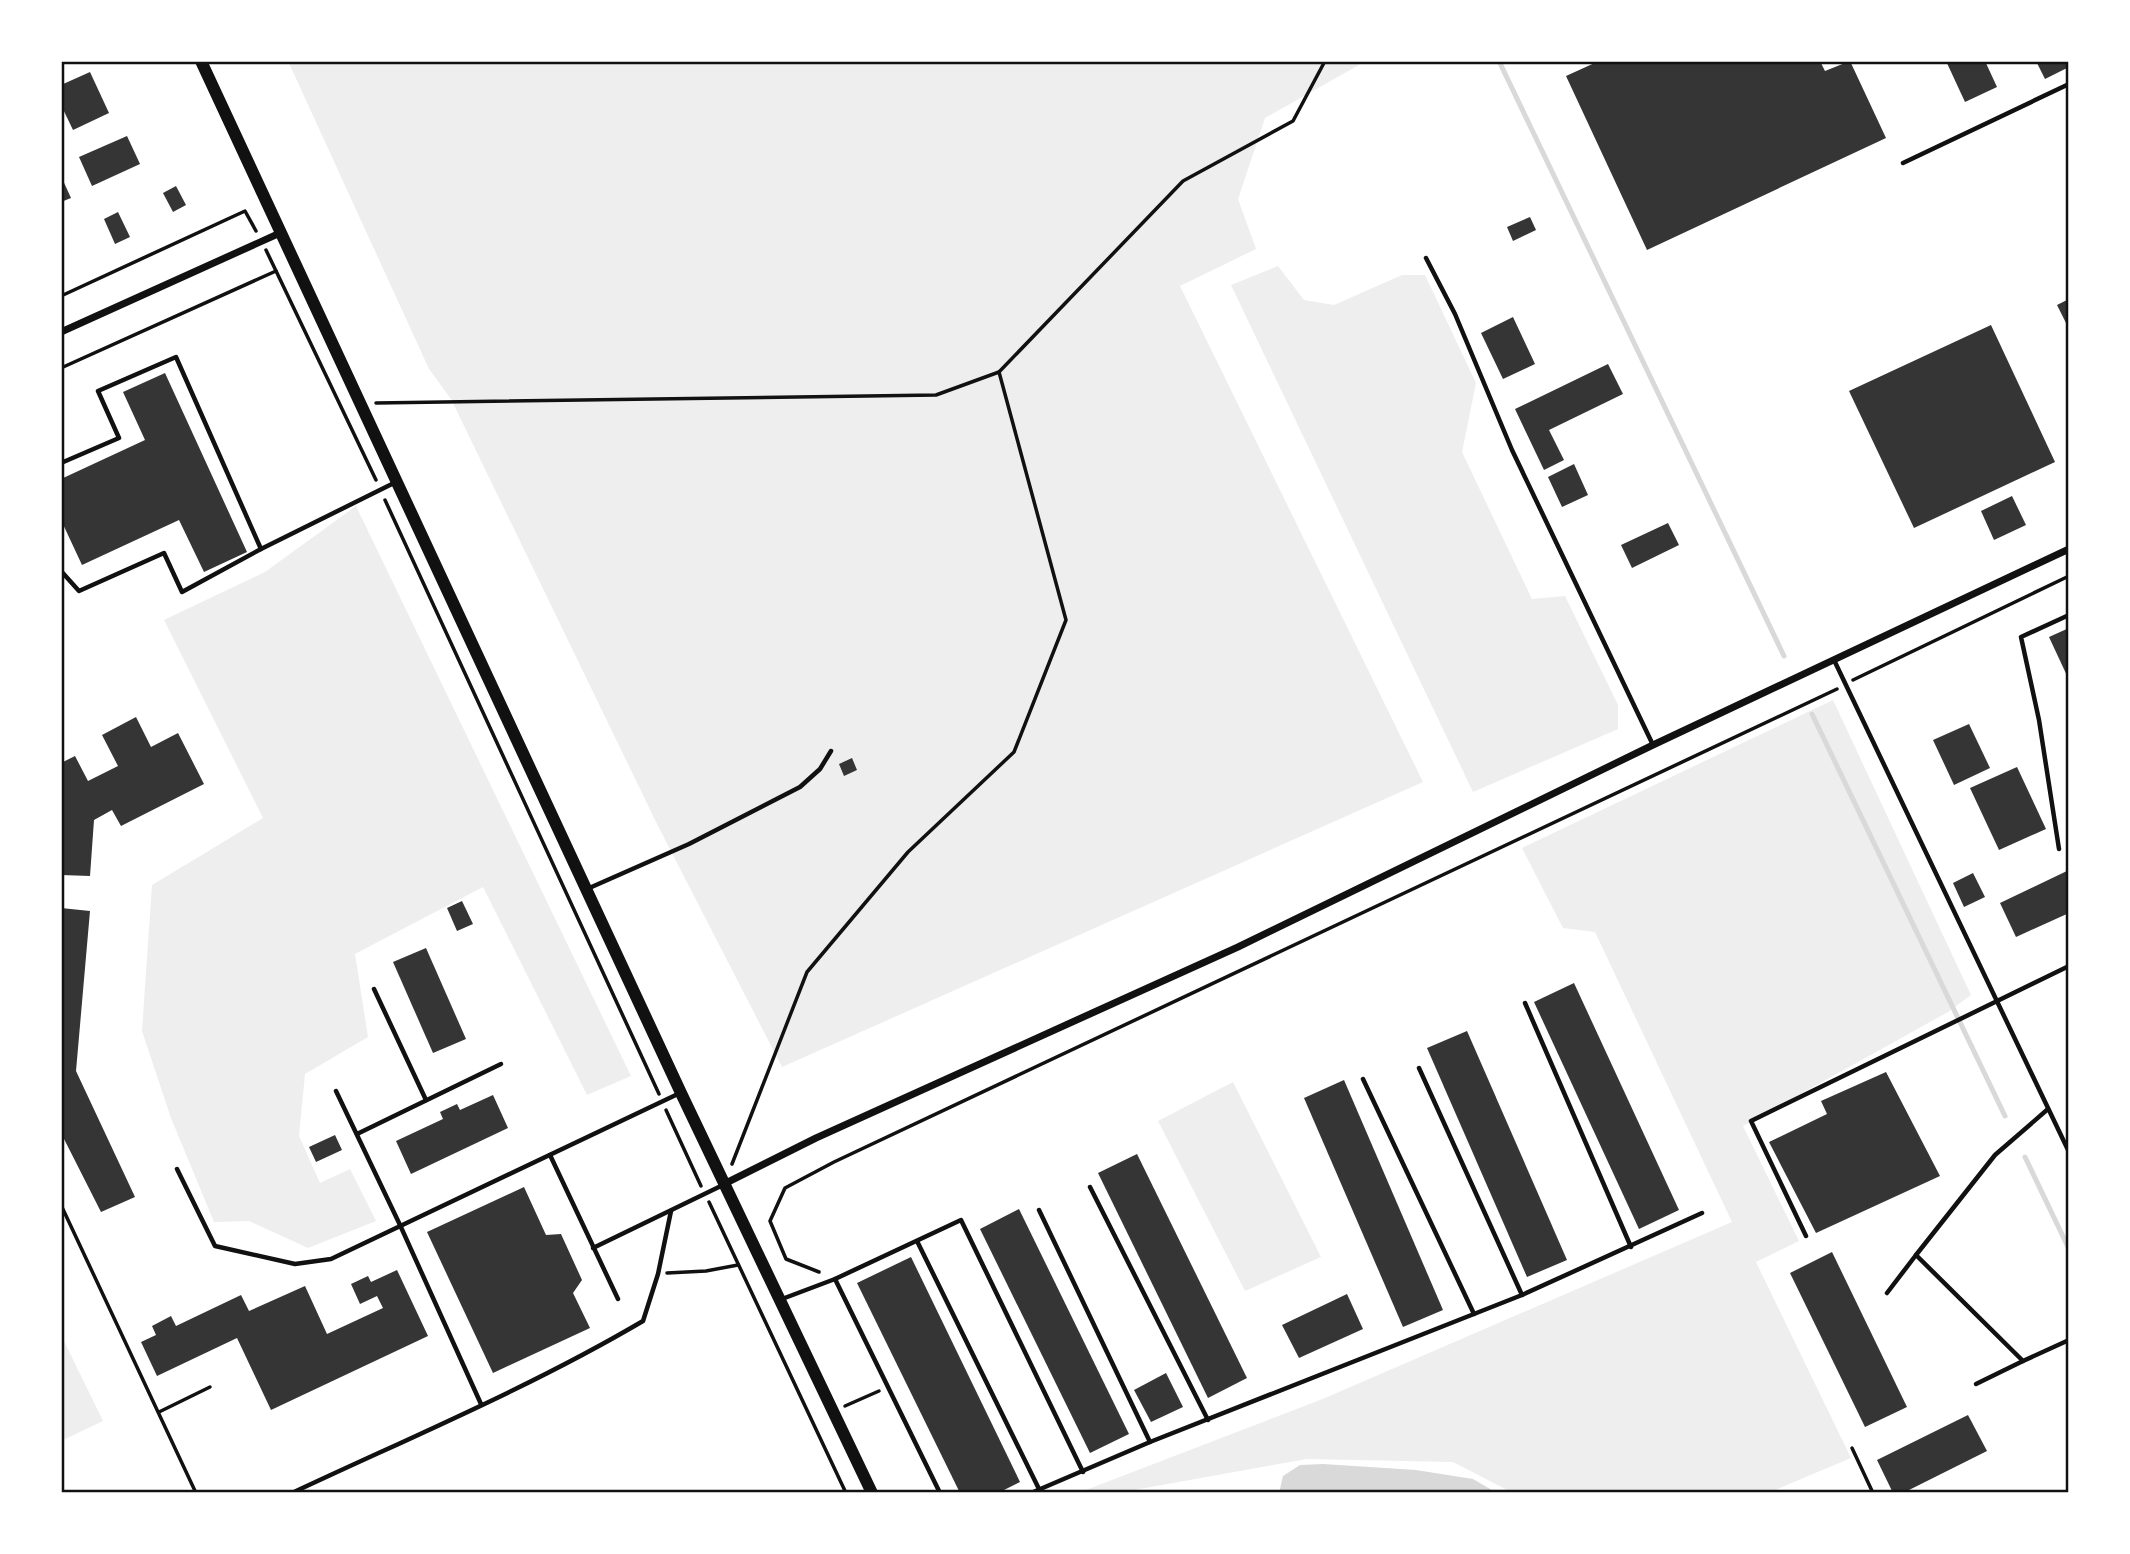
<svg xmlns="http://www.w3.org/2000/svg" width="2130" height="1554" font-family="Montserrat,sans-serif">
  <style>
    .green { fill: #eee }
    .water { fill: #d9d9d9 }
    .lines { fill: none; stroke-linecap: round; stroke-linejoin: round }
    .stream { stroke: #d9d9d9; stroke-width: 5 }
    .building { fill: #353535 }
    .path { stroke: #111; stroke-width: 3.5 }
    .service { stroke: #111; stroke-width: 4.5 }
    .minor { stroke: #111; stroke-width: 7 }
    .secondary { stroke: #111; stroke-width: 12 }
    .neatline { fill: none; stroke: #111; stroke-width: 2.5 }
  </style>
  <rect width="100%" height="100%" fill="#fff"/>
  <g class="green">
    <polygon points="288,61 1366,61 1265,118 1238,199 1256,249 1180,286 1423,782 782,1067 658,826 451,399 429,369"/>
    <polygon points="1278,266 1304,300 1334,305 1402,275 1425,275 1476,383 1462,452 1532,599 1565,596 1618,705 1618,729 1473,792 1231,285"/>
    <polygon points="356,506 631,1076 587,1095 483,887 355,954 368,1037 305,1074 299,1136 320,1183 350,1169 376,1221 308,1248 249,1221 214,1222 171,1118 142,1031 152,885 263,818 164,620 265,572"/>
    <polygon points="1833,700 1971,995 1948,1012 1743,1126 1799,1241 1756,1262 1851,1458 1768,1493 1513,1493 1453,1462 1307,1459 1117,1493 1078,1493 1325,1398 1732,1222 1595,932 1563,928 1522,848"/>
    <polygon points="1233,1082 1321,1257 1245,1291 1158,1121"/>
    <polygon points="61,1335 103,1421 61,1441"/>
  </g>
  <polygon class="water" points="1323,1464 1416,1470 1473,1479 1497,1493 1279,1493 1283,1476 1300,1465"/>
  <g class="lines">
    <g class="stream">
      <polyline points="1499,61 1784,656"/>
      <polyline points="1812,714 2005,1116"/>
      <polyline points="2025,1157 2069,1249"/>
    </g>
  </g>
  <g class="building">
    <polygon points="1599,61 1820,61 1825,71 1850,61 1886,138 1647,250 1566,76"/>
    <polygon points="1946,61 1985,61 1997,87 1965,102"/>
    <polygon points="2036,61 2069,61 2069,67 2045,79"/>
    <polygon points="90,72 109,113 73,130 61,105 61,85"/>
    <polygon points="127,136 140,164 92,186 79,157"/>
    <polygon points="61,176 71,198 61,202"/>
    <polygon points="176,186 186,205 173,212 163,193"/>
    <polygon points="118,212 130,237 115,244 104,219"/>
    <polygon points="1530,217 1536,230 1513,241 1507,227"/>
    <polygon points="2069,299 2069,329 2057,305"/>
    <polygon points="1513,317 1535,364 1503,379 1481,333"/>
    <polygon points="1991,325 2055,462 1914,528 1849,391"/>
    <polygon points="1608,364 1623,394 1549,430 1564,460 1544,470 1515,409"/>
    <polygon points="165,373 247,552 204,572 179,520 82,565 61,520 61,479 145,440 123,392"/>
    <polygon points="1574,464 1588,495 1562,507 1548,477"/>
    <polygon points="2012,496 2026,525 1994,540 1981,511"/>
    <polygon points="1668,523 1679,545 1632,568 1621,545"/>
    <polygon points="2069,628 2069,680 2049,637"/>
    <polygon points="136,717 151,747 178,733 204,784 121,826 112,810 94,820 90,876 61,875 61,763 75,756 88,781 118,766 102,735"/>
    <polygon points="1969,724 1990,768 1954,785 1933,740"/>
    <polygon points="852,758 857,770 844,776 839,764"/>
    <polygon points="2017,767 2046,829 1999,850 1970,788"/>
    <polygon points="2069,870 2069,913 2016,937 2000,903"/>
    <polygon points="1973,873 1985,897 1964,907 1953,883"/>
    <polygon points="462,901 473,924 457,931 447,908"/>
    <polygon points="61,908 90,911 76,1071 135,1197 101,1212 61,1133"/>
    <polygon points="426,948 466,1039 433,1053 393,962"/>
    <polygon points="1574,983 1679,1210 1639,1229 1534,1002"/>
    <polygon points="1467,1031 1567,1260 1527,1277 1427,1048"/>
    <polygon points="1886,1072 1940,1176 1816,1233 1769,1142 1827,1114 1821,1101"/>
    <polygon points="1344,1080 1443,1310 1403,1327 1304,1098"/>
    <polygon points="493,1095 508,1128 411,1174 396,1141 443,1119 440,1112 457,1104 460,1110"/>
    <polygon points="335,1135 342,1150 316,1162 309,1147"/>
    <polygon points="1137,1154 1247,1378 1208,1398 1098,1173"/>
    <polygon points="524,1187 546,1235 561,1234 582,1280 573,1293 590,1328 493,1373 427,1232"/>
    <polygon points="1019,1209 1129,1434 1090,1453 980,1229"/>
    <polygon points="1832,1252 1907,1407 1865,1427 1790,1273"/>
    <polygon points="911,1257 1020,1482 998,1493 960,1493 857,1283"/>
    <polygon points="397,1270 428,1336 271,1410 237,1338 157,1376 141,1342 156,1335 152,1326 171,1316 176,1326 241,1295 249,1311 305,1286 327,1334 383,1308 377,1296 360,1304 351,1284 368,1276 371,1282"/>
    <polygon points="1347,1294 1363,1329 1299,1358 1282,1325"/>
    <polygon points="1166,1373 1183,1407 1151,1422 1134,1390"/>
    <polygon points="1968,1415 1987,1451 1903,1493 1893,1493 1877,1460"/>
  </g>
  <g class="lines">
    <g class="path">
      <polyline points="266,250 376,480"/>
      <polyline points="61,296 245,211 256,231"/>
      <polyline points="61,368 276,271"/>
      <polyline points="376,403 936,395 999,372"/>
      <polyline points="385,500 659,1094"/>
      <polyline points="1853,680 2069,576"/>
      <polyline points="666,1110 701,1186"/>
      <polyline points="732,1164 807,972 908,852 1014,752 1066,620 999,372 1183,181 1293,121 1325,61"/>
      <polyline points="709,1202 846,1493"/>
      <polyline points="61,1205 196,1493"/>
      <polyline points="819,1272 786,1259 770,1221 785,1188 834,1162 1837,689"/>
      <polyline points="667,1273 706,1271 738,1265"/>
      <polyline points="845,1406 879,1391"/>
      <polyline points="159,1412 210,1387"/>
      <polyline points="1852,1448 1873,1493"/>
    </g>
    <g class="service">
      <polyline points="1903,163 2069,84"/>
      <polyline points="1426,258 1455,314 1512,450 1653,745"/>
      <polyline points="61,463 119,438 98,391 176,357 261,549"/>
      <polyline points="61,571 79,591 164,553 182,592 261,549 394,483"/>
      <polyline points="1834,660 2069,1152"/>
      <polyline points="2059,849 2039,720 2021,637 2069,615"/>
      <polyline points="587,889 689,844 800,787 820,769 831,751"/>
      <polyline points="374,989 426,1100"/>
      <polyline points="1525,1003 1631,1247"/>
      <polyline points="1419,1068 1522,1295"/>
      <polyline points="1363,1079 1474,1314"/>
      <polyline points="336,1091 400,1225 481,1404"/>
      <polyline points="2048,1109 1995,1155 1916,1255 2023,1361 2069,1340"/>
      <polyline points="357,1134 501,1064"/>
      <polyline points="550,1155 618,1299"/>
      <polyline points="177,1169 215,1246 295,1264 331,1259 680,1093"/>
      <polyline points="1090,1187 1208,1420"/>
      <polyline points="1806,1236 1751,1121 2069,966"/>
      <polyline points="917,1241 1039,1489"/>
      <polyline points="593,1248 723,1185"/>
      <polyline points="835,1279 940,1493"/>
      <polyline points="1887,1293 1916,1255"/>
      <polyline points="782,1299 835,1279 961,1220 1083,1472"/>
      <polyline points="1976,1384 2023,1361"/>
      <polyline points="1150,1442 1522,1295 1702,1213"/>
      <path d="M 292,1493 C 409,1438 531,1387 643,1321 L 658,1274 L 671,1211"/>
      <polyline points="1031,1493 1150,1442 1039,1210"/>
    </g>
    <g class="minor">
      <polyline points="61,332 280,233"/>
      <polyline points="724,1184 816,1138 1238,947 1653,745 2069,549"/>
    </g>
    <polyline class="secondary" points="201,61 681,1093 872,1493"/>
  </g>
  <rect width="2130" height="1554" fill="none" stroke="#ffffff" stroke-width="126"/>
  <rect x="63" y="63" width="2004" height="1428" class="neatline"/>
</svg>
